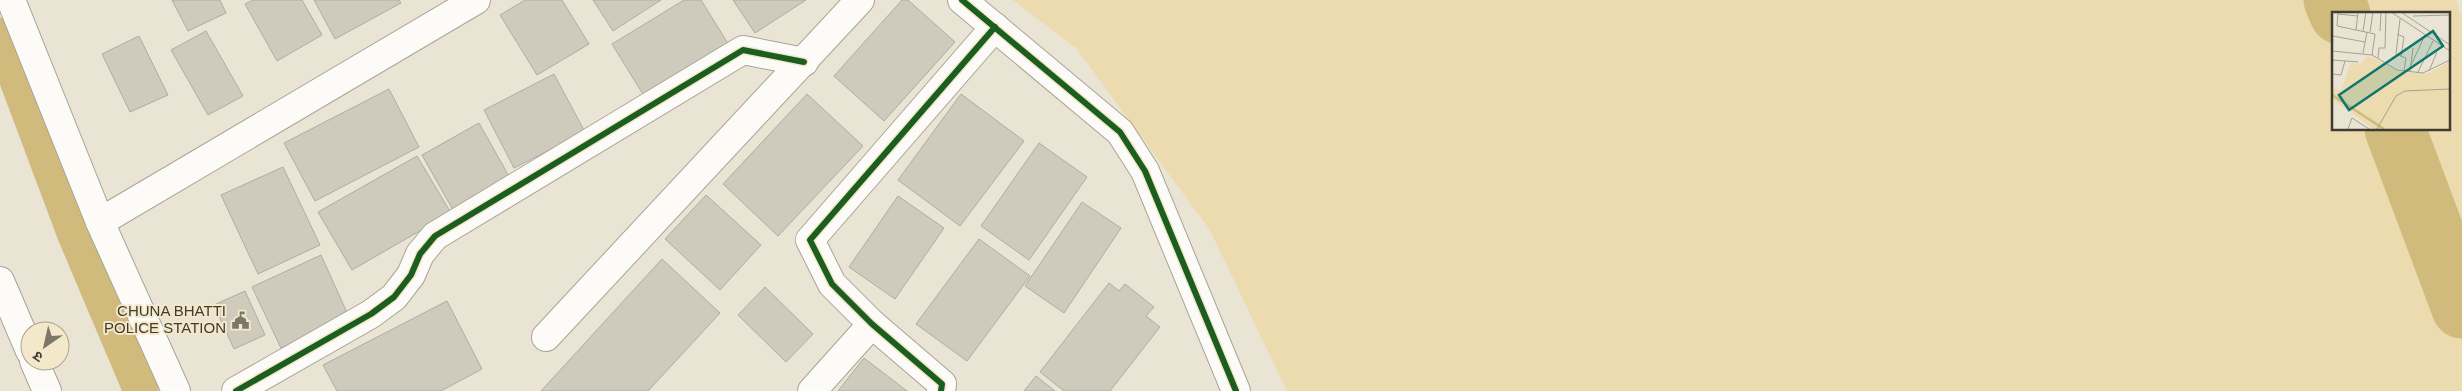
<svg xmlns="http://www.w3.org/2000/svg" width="2462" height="391" font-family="Arial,'Noto Sans Devanagari',sans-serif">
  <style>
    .green { fill: #ebdbaf; fill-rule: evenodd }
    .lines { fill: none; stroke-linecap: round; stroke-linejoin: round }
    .canal { stroke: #d0bb7c; stroke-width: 35 }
    .river { stroke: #d0bb7c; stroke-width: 61 }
    .building { fill: #cecabc; stroke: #b0ac9f }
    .minor-casing { stroke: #a9a497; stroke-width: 30 }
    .minor { stroke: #fcfbf8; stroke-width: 28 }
    .cycleway-casing { stroke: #f3e8c9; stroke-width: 9 }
    .cycleway { stroke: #1b5e20; stroke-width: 6 }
    .labels { text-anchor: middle; stroke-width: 4; stroke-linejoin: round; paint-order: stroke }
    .poi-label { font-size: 15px; fill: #413c30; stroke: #f3e8c9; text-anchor: end }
    .inset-river { fill: none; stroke: #d0bb7c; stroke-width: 2.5 }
    .inset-road { fill: none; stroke: #a6a192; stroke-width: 1 }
    .view { fill: #0f766e; fill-opacity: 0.15; stroke: #0f766e; stroke-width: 2.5 }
    .inset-edge { fill: none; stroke: #413c30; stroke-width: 2.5 }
  </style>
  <rect width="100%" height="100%" fill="#e9e4d3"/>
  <path class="green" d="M 1013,0 L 2456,0 L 2462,18 L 2462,391 L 1287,391 L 1210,230 L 1076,48 ZM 2333,14 L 2448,14 L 2448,129 L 2333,129 Z"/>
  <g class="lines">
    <polyline class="canal" points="0,35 75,235 141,391"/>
    <g class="river">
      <polyline points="2334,0 2340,14"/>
      <polyline points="2395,129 2462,308"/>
    </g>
  </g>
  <g class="building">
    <polygon points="172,0 220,0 226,13 188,31"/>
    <polygon points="253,0 302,0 322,35 277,61 245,4"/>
    <polygon points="314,0 399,0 401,3 335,39"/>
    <polygon points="525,0 562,0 589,44 537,75 500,15"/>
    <polygon points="593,0 661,0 613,31"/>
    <polygon points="684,0 701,0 729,45 644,96 612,44"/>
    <polygon points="733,0 806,0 755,33"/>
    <polygon points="902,0 908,0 955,42 884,121 834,76"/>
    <polygon points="206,31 243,96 208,115 171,50"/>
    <polygon points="139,36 168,95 130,112 102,54"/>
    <polygon points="554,74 585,132 514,168 484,110"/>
    <polygon points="389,89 419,147 315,201 284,143"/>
    <polygon points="807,94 863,146 778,236 723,184"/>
    <polygon points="961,94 1024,141 960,226 898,180"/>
    <polygon points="479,123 510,178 453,210 422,155"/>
    <polygon points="1039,143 1087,177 1029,260 981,226"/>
    <polygon points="417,156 451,213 352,270 318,212"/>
    <polygon points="283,167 320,245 258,274 221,195"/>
    <polygon points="706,195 761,245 720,290 665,239"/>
    <polygon points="898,196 944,228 895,299 849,267"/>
    <polygon points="1082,202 1121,228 1064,313 1025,286"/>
    <polygon points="979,239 1030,276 967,361 916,324"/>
    <polygon points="321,255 349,317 281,348 252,287"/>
    <polygon points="662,259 720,313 648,391 541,391"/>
    <polygon points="1109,283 1119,291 1125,284 1154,307 1146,316 1160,327 1110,391 1064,391 1040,372"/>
    <polygon points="765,287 813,334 786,362 738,315"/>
    <polygon points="245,291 265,335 234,349 214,305"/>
    <polygon points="447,301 482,369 441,391 337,391 323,365"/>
    <polygon points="864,358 907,391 838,391"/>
    <polygon points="1036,376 1055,391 1024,391"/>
  </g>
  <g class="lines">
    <defs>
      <g id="minor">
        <polyline points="11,0 100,222 176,391"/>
        <polyline points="962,0 1120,132 1145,171 1236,391"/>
        <polyline points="100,222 476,0"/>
        <polyline points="0,281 30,351"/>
        <polyline points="546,337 860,0"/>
        <polyline points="34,361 47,391"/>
        <polyline points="236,391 371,314 394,297 411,275 420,254 435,236 743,50 804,62"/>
        <polyline points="812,391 872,324"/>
        <polyline points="941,391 942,384 872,324 832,284 810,240 995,27"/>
      </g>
    </defs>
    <use href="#minor" class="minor-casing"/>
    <use href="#minor" class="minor"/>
    <defs>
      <g id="cycleway">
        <polyline points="962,0 1120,132 1145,171 1236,391"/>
        <polyline points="236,391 371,314 394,297 411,275 420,254 435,236 743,50 804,62"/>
        <polyline points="941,391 942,384 872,324 832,284 810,240 995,27"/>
      </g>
    </defs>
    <use href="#cycleway" class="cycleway-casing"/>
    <use href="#cycleway" class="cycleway"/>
  </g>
  <defs>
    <symbol id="civic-bare" viewBox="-9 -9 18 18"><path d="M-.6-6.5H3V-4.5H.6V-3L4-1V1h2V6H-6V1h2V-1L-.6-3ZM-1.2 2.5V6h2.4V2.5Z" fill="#7c7769" stroke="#f3e8c9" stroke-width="2.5" paint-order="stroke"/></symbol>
  </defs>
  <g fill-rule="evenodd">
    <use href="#civic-bare" x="228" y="308" width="25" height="25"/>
  </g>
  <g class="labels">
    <g class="poi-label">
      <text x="226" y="316">CHUNA BHATTI<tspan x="226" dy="17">POLICE STATION</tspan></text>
    </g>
  </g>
  <g transform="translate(2332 12)">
    <rect width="118" height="118" fill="#e9e4d3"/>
    <path d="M 36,44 L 69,60 L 95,62 L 117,50 L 117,117 L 42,117 L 0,87 L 0,76 L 9,78 L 19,51 L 28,52 Z" fill="#ebdbaf"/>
    <path class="inset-river" d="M 0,83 L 52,117"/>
    <path class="inset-road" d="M 6,0 L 5,14 L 43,22 L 40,43M 59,0 L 118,39M 69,0 L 118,33M 6,2 L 26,4M 81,4 L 118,3M 68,7 L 64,42 L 74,46 L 72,59M 24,18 L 26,0M 31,19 L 34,0M 48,19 L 49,0M 38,20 L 41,0M 65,22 L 72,25 L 69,45M 1,24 L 33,30M 0,39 L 40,43 L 65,58 L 91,61 L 118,48M 31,41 L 35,20M 46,46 L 47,36 L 53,36 L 54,0M 79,53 L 93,23M 0,56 L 1,48 L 26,50M 97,59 L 105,40M 78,60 L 81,36M 86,60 L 101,29M 0,62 L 9,63 L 13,49M 16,117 L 20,106 L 37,117M 45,117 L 64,84 L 73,79 L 118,77"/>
    <path class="view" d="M 101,19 L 111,34 L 17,98 L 7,83 Z"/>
    <rect width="118" height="118" class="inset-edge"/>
  </g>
  <g transform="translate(45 346) rotate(214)"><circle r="24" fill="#f3e8c9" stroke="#aca38c"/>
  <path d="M0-4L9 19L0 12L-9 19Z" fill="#7c7769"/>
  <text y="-8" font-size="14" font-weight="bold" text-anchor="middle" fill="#413c30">उ</text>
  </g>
</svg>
